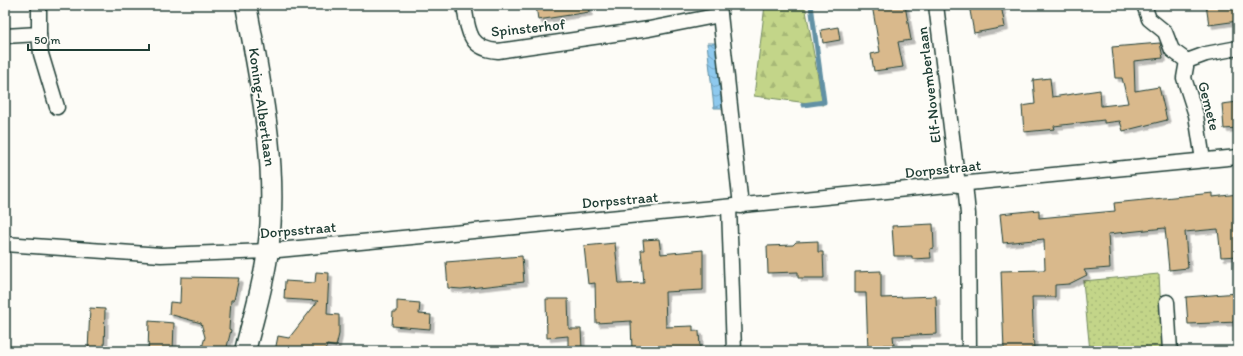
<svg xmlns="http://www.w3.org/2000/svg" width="1243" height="356" font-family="Itim,sans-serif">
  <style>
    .grass { fill: url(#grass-dots); stroke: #71895e }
    .forest { fill: url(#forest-firs); stroke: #71895e }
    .water { fill: url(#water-waves); stroke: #6291a4 }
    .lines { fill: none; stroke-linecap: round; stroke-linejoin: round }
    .stream { stroke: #6291a4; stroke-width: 5 }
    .building { fill: #d9b98c; stroke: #1f3d34; filter: url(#shadow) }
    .street-casing { stroke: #1f3d34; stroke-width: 17 }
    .secondary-casing { stroke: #1f3d34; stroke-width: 23 }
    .street { stroke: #fdfcf7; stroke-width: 14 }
    .secondary { stroke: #fdfcf7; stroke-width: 20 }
    .labels { text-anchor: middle; stroke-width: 3; stroke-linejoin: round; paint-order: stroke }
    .street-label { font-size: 15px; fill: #1f3d34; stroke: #fdfcf7 }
  </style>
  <defs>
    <pattern id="grass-dots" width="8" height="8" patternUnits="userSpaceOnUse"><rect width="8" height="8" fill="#c3d589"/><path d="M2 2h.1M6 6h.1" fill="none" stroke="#a7b877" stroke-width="1.8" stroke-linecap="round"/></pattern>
    <pattern id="forest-firs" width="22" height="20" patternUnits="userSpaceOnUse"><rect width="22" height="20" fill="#c3d589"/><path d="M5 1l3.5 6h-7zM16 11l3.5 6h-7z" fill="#a7b877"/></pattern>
    <pattern id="water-waves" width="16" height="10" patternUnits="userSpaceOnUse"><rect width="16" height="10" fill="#8ec9ee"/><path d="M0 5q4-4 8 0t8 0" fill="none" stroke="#73a4c2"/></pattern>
    <filter id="shadow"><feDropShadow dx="3.5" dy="3.5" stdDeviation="0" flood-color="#0004"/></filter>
  </defs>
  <rect width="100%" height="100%" fill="#fdfcf7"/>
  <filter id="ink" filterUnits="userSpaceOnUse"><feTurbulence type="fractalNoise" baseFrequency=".025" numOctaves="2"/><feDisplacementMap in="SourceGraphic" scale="8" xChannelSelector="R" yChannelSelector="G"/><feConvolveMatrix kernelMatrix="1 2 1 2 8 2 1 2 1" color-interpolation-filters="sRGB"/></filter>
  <g filter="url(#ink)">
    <polygon class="grass" points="1159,274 1163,351 1090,351 1083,281"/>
    <polygon class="forest" points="765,5 805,5 823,105 754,96"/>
    <polygon class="water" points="707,43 716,43 722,108 714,108"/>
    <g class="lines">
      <polyline class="stream" points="803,105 824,102 811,5"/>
    </g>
    <g class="building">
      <polygon points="536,5 588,5 589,12 538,20"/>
      <polygon points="872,5 905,5 911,40 898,42 903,67 874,71 871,54 880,52"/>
      <polygon points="969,5 1001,5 1005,27 974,33"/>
      <polygon points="1206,5 1238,5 1238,21 1209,25"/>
      <polygon points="838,27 840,40 823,43 821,30"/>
      <polygon points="1160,43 1163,58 1134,61 1135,91 1159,87 1167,120 1123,131 1120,121 1104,123 1104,120 1054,126 1055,129 1024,132 1022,106 1035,104 1033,80 1050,78 1052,97 1100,90 1101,106 1128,103 1122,78 1115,78 1112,47"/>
      <polygon points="1238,102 1238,128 1224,129 1222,104"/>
      <polygon points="1213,193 1213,197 1238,194 1238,216 1234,217 1238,256 1221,257 1218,229 1185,232 1188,268 1169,270 1165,228 1108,234 1110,268 1084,270 1087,275 1069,284 1055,285 1055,297 1032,297 1034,351 1004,351 1001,271 1045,270 1044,239 1003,243 1000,214 1039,210 1039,218 1115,211 1114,203"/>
      <polygon points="933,224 934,248 930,249 931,258 912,259 912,256 894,256 892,226"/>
      <polygon points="659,239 661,254 703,250 703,290 665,292 666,327 693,326 693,331 699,331 700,348 632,351 631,321 596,323 595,283 588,284 584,246 615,243 619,284 644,283 641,250 644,250 643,240"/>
      <polygon points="818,241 818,252 823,252 824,278 798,278 798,272 768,273 767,246 793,245 796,242"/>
      <polygon points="522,256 524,282 461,289 448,288 446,262"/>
      <polygon points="881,271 881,298 936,296 937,334 893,336 894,345 883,345 883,351 868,351 866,293 855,293 855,272"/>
      <polygon points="316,272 329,273 327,314 339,315 339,334 336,347 327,345 325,351 275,351 278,336 289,338 318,301 284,299 285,281 315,283"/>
      <polygon points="181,277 239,278 234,300 231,300 229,329 231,330 226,351 201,351 205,337 201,323 169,314 170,302 180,303"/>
      <polygon points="1238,293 1238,322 1188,324 1186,297"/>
      <polygon points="546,299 568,299 569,329 581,329 582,349 568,351 568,336 547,338"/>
      <polygon points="397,301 420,303 419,314 431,315 430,329 392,326 393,312 397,312"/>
      <polygon points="90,308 105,309 104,351 88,351"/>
      <polygon points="149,321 174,323 173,351 148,351"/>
    </g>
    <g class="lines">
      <defs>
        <g id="street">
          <path d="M 464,5 C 468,29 468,49 498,51 L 649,29 L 720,15"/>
          <polyline points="719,5 741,206"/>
          <polyline points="936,5 958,185"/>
          <polyline points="1144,5 1149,19 1165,32 1172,50 1187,61"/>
          <polyline points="39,34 41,54 57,107"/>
          <polyline points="5,36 39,34 39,5"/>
          <polyline points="1203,160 1196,115 1184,78 1187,61 1206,54 1238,48"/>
          <polyline points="965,184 968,214 969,351"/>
          <polyline points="729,207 734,351"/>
          <polyline points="5,244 161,255 268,251 1238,157"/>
          <polyline points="1167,302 1170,351"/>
        </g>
        <path id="secondary" d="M 245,351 C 253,318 264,284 268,250 C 279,167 261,86 246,5"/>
      </defs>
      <use href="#street" class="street-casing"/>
      <use href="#secondary" class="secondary-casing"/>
      <use href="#street" class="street"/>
      <use href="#secondary" class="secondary"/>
    </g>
  </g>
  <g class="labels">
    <g class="street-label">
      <text transform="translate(528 28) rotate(-6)" y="5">Spinsterhof</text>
      <text transform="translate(929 85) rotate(-97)" y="5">Elf-Novemberlaan</text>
      <text transform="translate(1209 106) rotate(76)" y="5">Gemete</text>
      <text transform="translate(262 107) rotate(82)" y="5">Koning-Albertlaan</text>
      <text transform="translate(943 169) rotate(-6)" y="5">Dorpsstraat</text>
      <text transform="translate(620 200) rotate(-5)" y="5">Dorpsstraat</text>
      <text transform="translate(298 230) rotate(-5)" y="5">Dorpsstraat</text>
    </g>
  </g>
  <rect width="1243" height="356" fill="none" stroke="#fdfcf7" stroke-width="20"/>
  <rect x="10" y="10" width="1223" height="336" fill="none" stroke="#1f3d34" stroke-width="1.5" filter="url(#ink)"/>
  <path d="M28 44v6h121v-6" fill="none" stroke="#1f3d34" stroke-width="2"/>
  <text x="34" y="44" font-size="12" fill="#1f3d34" stroke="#fdfcf7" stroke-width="3" paint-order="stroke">50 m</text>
</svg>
